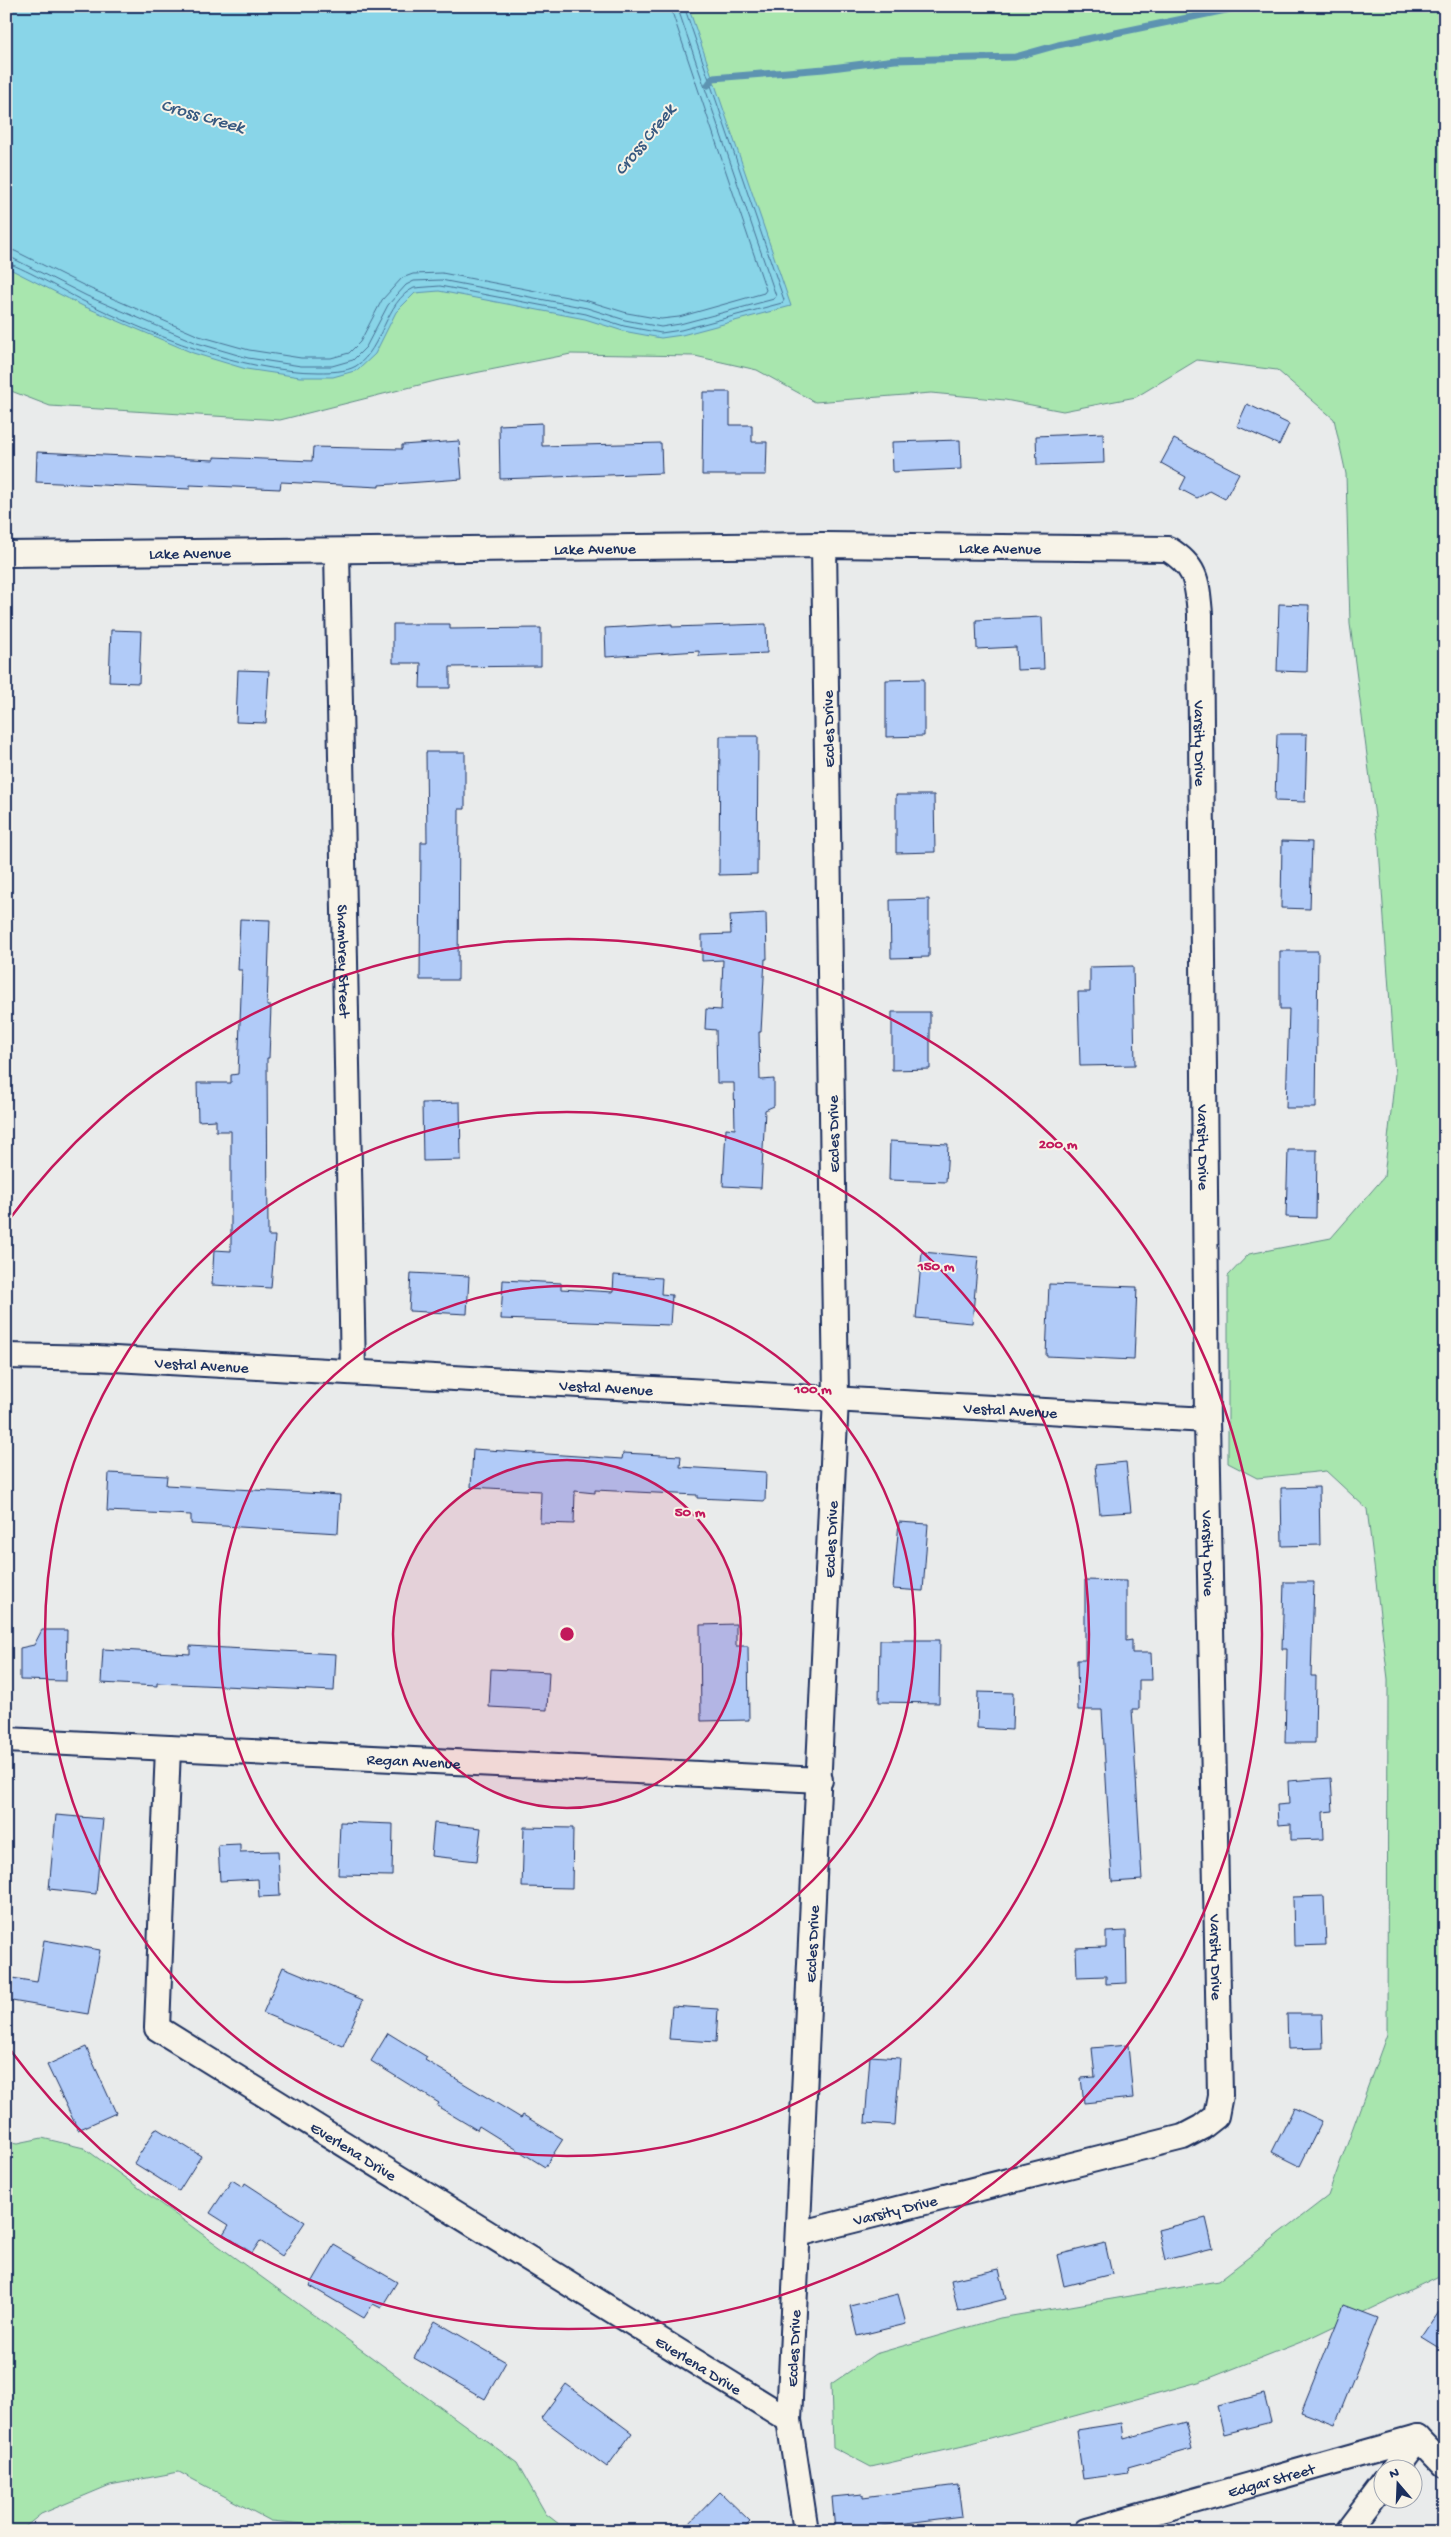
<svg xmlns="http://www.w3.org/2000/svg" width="1451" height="2537" font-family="'Gochi Hand',sans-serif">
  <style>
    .green { fill: #a8e6ae; stroke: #628a86 }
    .water { fill: #89d5e8; stroke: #5d93b1 }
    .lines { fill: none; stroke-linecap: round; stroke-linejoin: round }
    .shore { stroke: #477195; stroke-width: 1 }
    .stream { stroke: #5d93b1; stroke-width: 7 }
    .building { fill: #b1cbf8; stroke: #1b2f5e }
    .street-casing { stroke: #1b2f5e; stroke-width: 28 }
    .street { stroke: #f7f3e8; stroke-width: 24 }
    .ring { fill: none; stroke: #c2185b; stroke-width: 2.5 }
    .labels { text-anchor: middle; stroke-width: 4; stroke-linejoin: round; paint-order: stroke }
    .street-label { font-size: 16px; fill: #1b2f5e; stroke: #f7f3e8 }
    .water-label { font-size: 18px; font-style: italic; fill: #365880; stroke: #f7f3e8 }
    .centre { fill: #c2185b; stroke: #f7f3e8; stroke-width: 2.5 }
    .ring-label { font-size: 15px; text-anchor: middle; font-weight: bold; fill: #c2185b; stroke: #f7f3e8; stroke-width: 4; stroke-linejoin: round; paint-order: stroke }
  </style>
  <rect width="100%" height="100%" fill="#e9ebeb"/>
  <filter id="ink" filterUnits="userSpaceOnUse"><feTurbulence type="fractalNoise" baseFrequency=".02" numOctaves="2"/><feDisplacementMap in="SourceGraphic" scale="10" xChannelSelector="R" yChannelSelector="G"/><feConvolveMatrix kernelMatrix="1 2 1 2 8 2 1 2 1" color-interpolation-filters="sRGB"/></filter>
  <g filter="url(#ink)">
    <g class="green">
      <polygon points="6,6 1445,6 1445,2280 1439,2276 1301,2342 1202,2381 972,2444 871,2467 833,2447 831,2384 875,2354 1000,2318 1218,2281 1328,2196 1387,2034 1388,1679 1367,1509 1326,1471 1257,1478 1228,1463 1228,1276 1249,1254 1331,1238 1384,1177 1395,1074 1379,848 1350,624 1346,474 1334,419 1277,370 1197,360 1136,397 1063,411 1005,400 931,393 815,402 757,370 695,356 571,354 439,380 280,420 50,406 6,389"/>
      <polygon points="42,2138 84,2148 517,2463 546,2514 559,2524 633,2526 636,2531 350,2531 340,2527 271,2521 179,2472 110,2485 41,2514 20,2531 6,2531 6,2141 18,2143"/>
    </g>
    <polygon class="water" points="6,6 688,6 791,306 682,335 661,338 623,331 585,319 439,291 415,293 396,312 375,354 358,370 333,377 300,377 246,369 193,353 83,306 6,267"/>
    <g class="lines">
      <g class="shore">
        <polyline points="6,249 15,251 91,289 199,336 249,350 301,358 331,358 349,353 360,342 382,300 402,278 413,274 442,273 588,301 627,313 661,319 679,317 764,293 766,290 670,6"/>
        <polyline points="6,257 12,258 87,296 197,343 248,358 301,366 332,366 353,360 366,347 388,305 406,285 414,281 441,280 587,308 625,320 661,327 680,324 774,299 776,296 677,6"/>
        <path d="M 6,263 C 17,264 67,293 81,300 C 152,335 239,372 319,372 C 330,372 346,372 356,366 C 383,349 385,301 414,288 L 440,286 L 586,314 L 624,326 L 661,333 L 681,330 L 782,303 L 784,300 L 684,6"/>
      </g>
      <polyline class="stream" points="708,85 713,78 824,69 895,60 1015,57 1058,45 1245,6"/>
    </g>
    <g class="building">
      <polygon points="703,392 730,392 730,425 752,425 752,442 767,442 766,475 702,475"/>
      <polygon points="1247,404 1289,424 1279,445 1237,426"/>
      <polygon points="542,423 542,446 661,443 662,473 500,479 499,425"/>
      <polygon points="1103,433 1104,463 1037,465 1036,436"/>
      <polygon points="1174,439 1239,473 1225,499 1210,491 1197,498 1180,489 1186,477 1161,463"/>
      <polygon points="960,440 961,469 893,472 892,442"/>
      <polygon points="459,441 462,479 379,485 379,487 281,482 280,489 190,485 190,489 36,482 37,452 214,460 214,457 312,461 313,447 402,449 402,445"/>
      <polygon points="1279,604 1309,605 1307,672 1277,671"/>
      <polygon points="1042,617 1044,669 1017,670 1016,647 977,649 976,620"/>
      <polygon points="393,624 450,624 450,629 541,628 541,666 450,667 450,688 420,688 421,663 393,663"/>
      <polygon points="672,624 672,627 766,624 767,653 699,656 699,651 606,657 605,628"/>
      <polygon points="111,630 141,631 139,683 109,682"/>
      <polygon points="238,670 269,671 266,723 236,722"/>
      <polygon points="924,679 924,736 886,737 886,680"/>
      <polygon points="1277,734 1307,734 1305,802 1275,801"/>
      <polygon points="720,736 758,736 757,874 719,875"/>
      <polygon points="426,752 465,752 465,809 459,809 458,980 420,980 421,842 427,842"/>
      <polygon points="896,795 934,795 935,852 896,853"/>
      <polygon points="1282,841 1312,842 1310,909 1281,908"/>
      <polygon points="929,899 929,957 891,958 890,900"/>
      <polygon points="766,913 767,959 765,959 761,1032 759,1032 760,1080 774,1079 774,1106 765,1110 761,1188 723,1186 726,1128 735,1129 734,1083 717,1083 716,1030 705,1029 706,1009 721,1010 723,960 702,961 702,935 731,934 730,915"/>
      <polygon points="240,919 270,920 267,1006 271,1006 269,1058 267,1058 268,1236 275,1236 271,1288 212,1285 214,1250 231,1251 231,1131 216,1131 216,1120 198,1121 197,1083 231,1083 231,1075 238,1074 242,970 238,970"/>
      <polygon points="1280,951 1318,951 1316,1108 1286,1108 1289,1009 1280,1009"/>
      <polygon points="1133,966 1135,1065 1080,1066 1078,992 1090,992 1090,967"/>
      <polygon points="892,1012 930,1012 930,1069 892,1070"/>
      <polygon points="460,1102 461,1160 423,1161 422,1103"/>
      <polygon points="890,1141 948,1144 946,1182 889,1180"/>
      <polygon points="1288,1150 1317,1150 1316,1218 1286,1217"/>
      <polygon points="922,1252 978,1257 972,1323 916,1318"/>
      <polygon points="411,1273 469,1276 467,1314 409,1311"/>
      <polygon points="614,1275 662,1278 661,1294 672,1295 670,1325 501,1319 503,1280 561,1283 561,1289 613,1292"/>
      <polygon points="1049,1284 1137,1287 1134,1360 1046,1356"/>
      <polygon points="473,1449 622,1459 623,1453 681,1456 680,1467 766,1472 765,1501 697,1498 697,1495 595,1490 595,1493 575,1491 574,1524 540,1523 541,1491 471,1487"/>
      <polygon points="1126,1462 1131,1512 1100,1514 1095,1465"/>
      <polygon points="109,1473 167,1476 166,1485 340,1495 338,1533 191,1524 191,1515 107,1511"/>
      <polygon points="1319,1487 1320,1545 1282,1546 1281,1488"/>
      <polygon points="899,1522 928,1524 923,1591 893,1589"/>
      <polygon points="1085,1580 1126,1581 1126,1641 1132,1640 1132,1653 1151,1653 1152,1680 1139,1680 1139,1709 1132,1709 1142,1880 1112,1882 1102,1710 1078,1710 1077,1660 1085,1660"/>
      <polygon points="1284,1582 1314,1582 1311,1676 1316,1676 1315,1743 1285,1743 1287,1649 1282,1649"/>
      <polygon points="736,1624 736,1646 748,1646 749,1720 701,1721 700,1625"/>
      <polygon points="42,1630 67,1630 66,1681 20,1680 20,1648 34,1645"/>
      <polygon points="880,1640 940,1640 939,1703 879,1702"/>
      <polygon points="190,1646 336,1654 334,1691 157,1683 157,1686 101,1683 103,1649 190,1654"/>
      <polygon points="491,1669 549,1672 547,1710 489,1707"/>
      <polygon points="978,1692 1013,1693 1012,1730 977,1728"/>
      <polygon points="1331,1778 1333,1811 1323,1812 1324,1839 1291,1840 1291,1824 1278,1825 1277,1805 1289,1804 1288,1781"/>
      <polygon points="56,1815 103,1819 96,1894 49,1889"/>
      <polygon points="340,1822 393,1824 392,1876 338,1875"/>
      <polygon points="434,1823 481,1828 477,1861 431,1856"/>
      <polygon points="524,1827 573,1828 572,1888 522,1887"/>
      <polygon points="240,1844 240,1852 278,1851 280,1896 259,1897 258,1879 220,1881 218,1845"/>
      <polygon points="1324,1896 1326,1945 1294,1946 1293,1897"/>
      <polygon points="1126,1931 1127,1983 1106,1984 1106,1976 1077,1977 1076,1948 1106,1947 1106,1932"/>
      <polygon points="44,1940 100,1950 88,2014 6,2000 6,1977 37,1982"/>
      <polygon points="283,1967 363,2000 343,2046 263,2013"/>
      <polygon points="672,2006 718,2009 716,2042 669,2039"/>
      <polygon points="1287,2014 1322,2014 1323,2048 1288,2049"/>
      <polygon points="388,2033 427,2057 425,2060 521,2118 523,2115 563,2139 545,2167 479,2126 477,2130 437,2106 439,2103 371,2061"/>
      <polygon points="1128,2045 1133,2098 1084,2103 1081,2078 1095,2077 1092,2048"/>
      <polygon points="86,2047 116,2113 78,2130 47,2065"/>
      <polygon points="870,2056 900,2058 895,2125 865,2123"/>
      <polygon points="1294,2108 1322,2121 1300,2166 1272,2152"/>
      <polygon points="156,2128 201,2156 179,2191 134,2163"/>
      <polygon points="232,2180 243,2187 245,2183 305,2222 282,2256 260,2241 252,2253 223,2234 229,2225 210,2213"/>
      <polygon points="1206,2218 1213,2248 1165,2260 1158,2230"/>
      <polygon points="1105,2243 1112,2274 1064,2286 1057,2255"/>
      <polygon points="334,2245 397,2282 381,2308 373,2304 364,2318 310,2286"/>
      <polygon points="999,2269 1006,2299 958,2311 951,2280"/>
      <polygon points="898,2294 906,2324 857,2336 850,2306"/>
      <polygon points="1445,2303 1445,2351 1422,2337"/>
      <polygon points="1344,2305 1378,2318 1335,2425 1301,2412"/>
      <polygon points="435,2321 506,2362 485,2399 414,2358"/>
      <polygon points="566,2384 632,2433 607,2467 541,2418"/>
      <polygon points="1264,2394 1271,2422 1224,2434 1217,2406"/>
      <polygon points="1185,2422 1192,2449 1128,2467 1129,2473 1083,2479 1076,2430 1122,2423 1124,2439"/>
      <polygon points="958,2485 962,2516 866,2528 867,2531 835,2531 832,2497 863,2494 863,2497"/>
      <polygon points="720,2492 750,2521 741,2531 682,2531"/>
    </g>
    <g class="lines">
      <defs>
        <g id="street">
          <path id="s1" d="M 337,551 L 353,1372"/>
          <path id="s2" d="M 6,554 L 824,545 L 1168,549 C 1197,567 1197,581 1200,614 L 1207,1420 L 1220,2095 L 1216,2116 L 1202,2127 L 1183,2137 L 798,2234"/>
          <path id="s3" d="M 6,1356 L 97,1358 L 1207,1420"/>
          <path id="s4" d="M 6,1740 L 820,1780"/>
          <path id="s5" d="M 168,1748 L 157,2028 L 789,2420"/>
          <polyline points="1393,2470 1417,2438"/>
          <path id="s6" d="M 806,2531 L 789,2420 L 836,1398 L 824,545"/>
          <path id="s7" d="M 1087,2531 L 1417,2438 L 1445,2467"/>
          <polyline points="1347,2531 1384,2482"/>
        </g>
      </defs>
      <use href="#street" class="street-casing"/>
      <use href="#street" class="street"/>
    </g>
  </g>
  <circle cx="567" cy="1634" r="174" fill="#c2185b" fill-opacity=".12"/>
  <g class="ring">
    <circle cx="567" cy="1634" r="174"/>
    <circle cx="567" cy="1634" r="348"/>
    <circle cx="567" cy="1634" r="522"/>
    <path d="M8 1221A695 695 0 1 1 8 2047"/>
  </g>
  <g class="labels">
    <g class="street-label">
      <text dy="6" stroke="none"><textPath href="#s2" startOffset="994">Lake Avenue</textPath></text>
      <text dy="6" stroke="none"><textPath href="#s2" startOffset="589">Lake Avenue</textPath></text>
      <text dy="6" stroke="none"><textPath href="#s2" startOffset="184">Lake Avenue</textPath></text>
      <text transform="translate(827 729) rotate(-91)" y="6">Eccles Drive</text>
      <text dy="6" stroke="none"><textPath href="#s2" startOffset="1368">Varsity Drive</textPath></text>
      <text dy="6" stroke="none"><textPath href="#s1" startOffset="410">Shambrey Street</textPath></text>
      <text transform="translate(832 1134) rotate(-91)" y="6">Eccles Drive</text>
      <text dy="6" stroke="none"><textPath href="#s2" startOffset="1772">Varsity Drive</textPath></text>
      <text dy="6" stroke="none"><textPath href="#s3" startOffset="196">Vestal Avenue</textPath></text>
      <text dy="6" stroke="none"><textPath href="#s3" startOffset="601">Vestal Avenue</textPath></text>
      <text dy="6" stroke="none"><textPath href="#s3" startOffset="1006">Vestal Avenue</textPath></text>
      <text dy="6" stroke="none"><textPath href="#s6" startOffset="994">Eccles Drive</textPath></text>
      <text dy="6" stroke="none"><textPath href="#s2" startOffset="2178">Varsity Drive</textPath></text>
      <text dy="6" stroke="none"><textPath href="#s4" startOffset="408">Regan Avenue</textPath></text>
      <text dy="6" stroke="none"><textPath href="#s6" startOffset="589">Eccles Drive</textPath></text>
      <text dy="6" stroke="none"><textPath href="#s2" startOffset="2582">Varsity Drive</textPath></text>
      <text dy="6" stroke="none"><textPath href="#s5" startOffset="512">Everlena Drive</textPath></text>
      <text transform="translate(895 2209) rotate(-14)" y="6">Varsity Drive</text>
      <text dy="6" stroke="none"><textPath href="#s6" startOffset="184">Eccles Drive</textPath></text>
      <text dy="6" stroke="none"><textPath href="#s5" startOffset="918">Everlena Drive</textPath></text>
      <text dy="6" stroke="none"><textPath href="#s7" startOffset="191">Edgar Street</textPath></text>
    </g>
    <g class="water-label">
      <text transform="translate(203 115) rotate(16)" y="6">Cross Creek</text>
      <text transform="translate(644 139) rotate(-51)" y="6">Cross Creek</text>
    </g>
  </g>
  <circle cx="567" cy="1634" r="8" class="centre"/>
  <g class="ring-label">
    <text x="1058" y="1148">200 m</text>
    <text x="936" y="1270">150 m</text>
    <text x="813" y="1393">100 m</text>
    <text x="690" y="1516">50 m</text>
  </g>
  <rect width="1451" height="2537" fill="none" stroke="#f7f3e8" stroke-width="25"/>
  <rect x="12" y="12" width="1426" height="2512" fill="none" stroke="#1b2f5e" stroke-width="2" filter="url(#ink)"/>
  <g transform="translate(1398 2484) rotate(341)"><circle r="24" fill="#f7f3e8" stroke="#9fa5b1"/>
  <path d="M0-4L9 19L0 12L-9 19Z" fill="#1b2f5e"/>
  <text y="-8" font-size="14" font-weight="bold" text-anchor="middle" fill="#1b2f5e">N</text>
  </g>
</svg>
